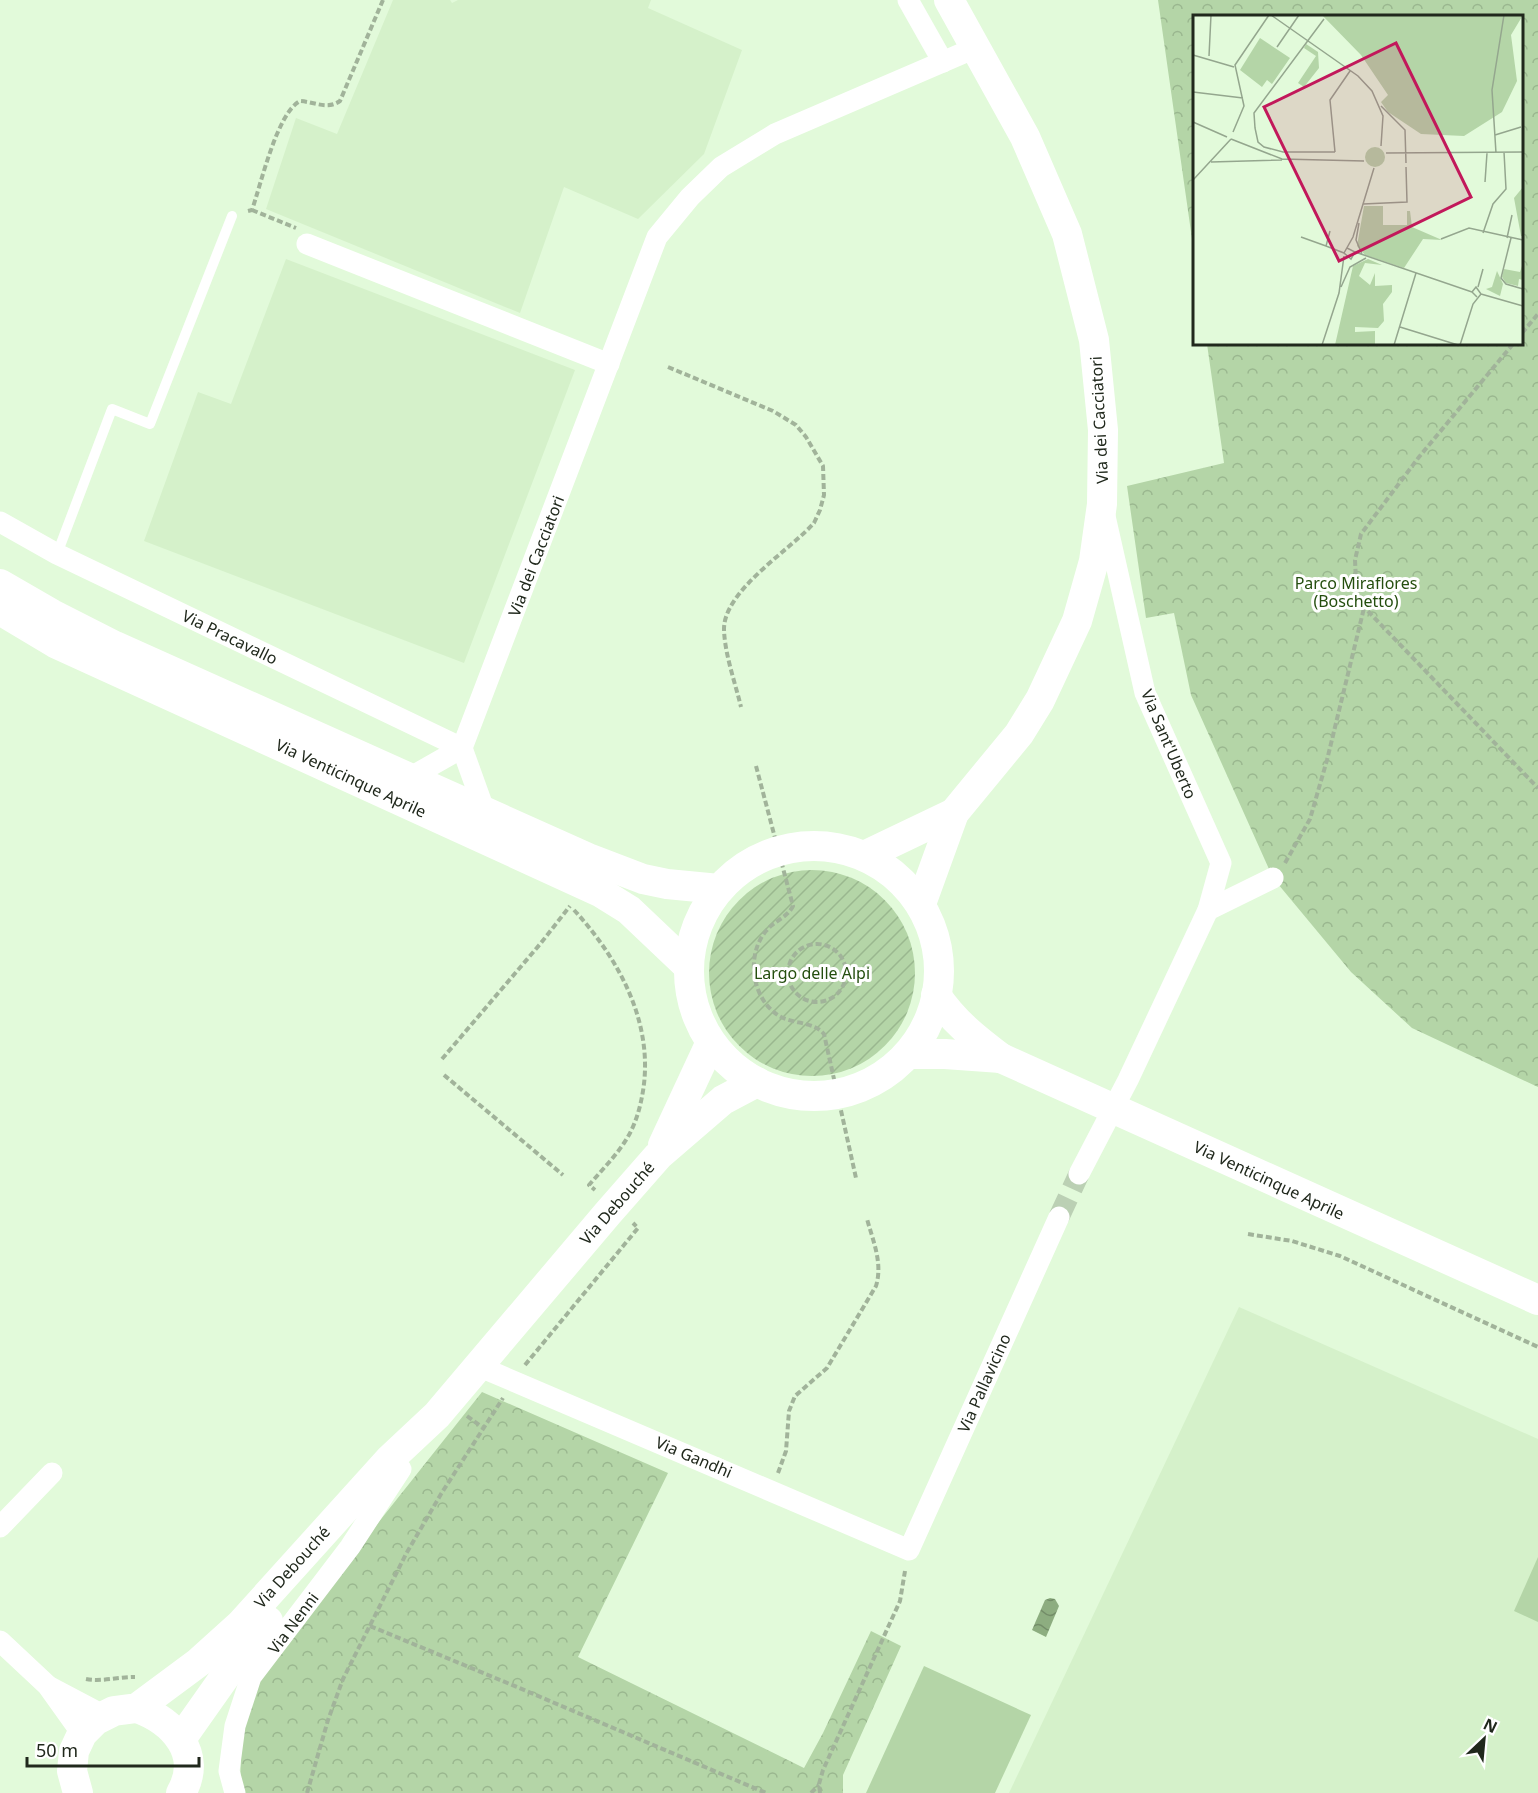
<svg xmlns="http://www.w3.org/2000/svg" width="1538" height="1793" font-family="'Noto Sans',sans-serif">
  <style>
    .built { fill: #d5f1ca }
    .grass { fill: #b4d5a7 }
    .park { fill: url(#park-crowns) }
    .garden { fill: url(#garden-furrows) }
    .water { fill: url(#water-waves) }
    .lines { fill: none; stroke-linecap: round; stroke-linejoin: round }
    .street-tunnel { stroke: #bbd0b4; stroke-width: 21; stroke-dasharray: 21 10; stroke-linecap: butt }
    .path { stroke: #a1b39a; stroke-width: 4; stroke-dasharray: 6 3; stroke-linecap: butt }
    .lane { stroke: #fff; stroke-width: 10 }
    .street { stroke: #fff; stroke-width: 21 }
    .secondary { stroke: #fff; stroke-width: 30 }
    .labels { text-anchor: middle; stroke-width: 6; stroke-linejoin: round; paint-order: stroke }
    .street-label { font-size: 16px; fill: #20281c; stroke: #fff }
    .park-label { font-size: 16px; fill: #244e0e; stroke: #fff }
    .inset-road { fill: none; stroke: #94a68e; stroke-width: 1.5 }
    .view { fill: #c2185b; fill-opacity: 0.15; stroke: #c2185b; stroke-width: 3 }
    .inset-edge { fill: none; stroke: #20281c; stroke-width: 3 }
  </style>
  <defs>
    <pattern id="park-crowns" width="20" height="18" patternUnits="userSpaceOnUse" patternTransform="scale(1.5)"><rect width="20" height="18" fill="#b4d5a7"/><path d="M2 6a3 3 0 1 1 6 0M12 15a3 3 0 1 1 6 0" fill="none" stroke="#9ab78f"/></pattern>
    <pattern id="garden-furrows" width="10" height="10" patternUnits="userSpaceOnUse" patternTransform="scale(1.5)"><rect width="10" height="10" fill="#b4d5a7"/><path d="M-1 1l2-2M0 10L10 0M9 11l2-2" fill="none" stroke="#9ab78f"/></pattern>
    <pattern id="water-waves" width="16" height="10" patternUnits="userSpaceOnUse" patternTransform="scale(1.5)"><rect width="16" height="10" fill="#8dad80"/><path d="M0 5q4-4 8 0t8 0" fill="none" stroke="#738d68"/></pattern>
  </defs>
  <rect width="100%" height="100%" fill="#e2fada"/>
  <g class="built">
    <polygon points="393,0 450,0 452,3 458,0 651,0 648,8 742,50 704,154 638,219 564,187 520,313 266,209 296,118 337,134"/>
    <polygon points="286,259 575,370 464,663 144,541 198,392 231,404"/>
    <polygon points="1239,1307 1538,1439 1538,1793 1009,1793"/>
  </g>
  <g class="grass">
    <polygon points="1538,1557 1538,1622 1514,1611"/>
    <polygon points="924,1666 1031,1715 995,1793 866,1793"/>
  </g>
  <g class="park">
    <polygon points="1158,0 1538,0 1538,1087 1412,1028 1351,972 1273,878 1191,695 1174,613 1146,618 1127,486 1224,463 1207,344 1522,344 1522,16 1194,16 1194,253"/>
    <polygon points="482,1392 668,1473 578,1657 804,1768 823,1733 871,1631 901,1646 843,1775 843,1793 242,1793 240,1784 242,1732 256,1685 285,1640"/>
  </g>
  <circle class="garden" cx="812" cy="973" r="103"/>
  <polygon class="water" points="1050,1598 1055,1599 1059,1606 1046,1637 1032,1630 1045,1600"/>
  <g class="lines">
    <polyline class="street-tunnel" points="1059,1217 1079,1174"/>
    <g class="path">
      <polyline points="252,210 296,228"/>
      <path d="M 248,211 L 252,210 C 261,184 277,113 300,101 C 315,102 327,110 340,101 L 383,0"/>
      <polyline points="1522,333 1538,314"/>
      <polyline points="1513,344 1419,457 1361,534 1355,560 1356,582 1364,607 1538,788"/>
      <path d="M 668,367 L 773,411 L 796,425 L 806,437 L 823,466 L 824,495 L 820,510 L 814,523 C 789,551 723,591 724,630 C 725,655 735,682 741,707"/>
      <path d="M 756,766 L 793,906 C 787,918 774,921 766,931 C 745,956 752,1001 781,1017 C 795,1024 814,1022 824,1034 L 856,1178"/>
      <polyline points="1285,863 1310,819 1327,760 1364,608"/>
      <path d="M 574,910 C 619,959 654,1023 643,1091 C 640,1109 635,1127 624,1143 C 614,1158 601,1171 589,1185 L 595,1190"/>
      <circle cx="817" cy="973" r="29"/>
      <polyline points="755,978 787,976"/>
      <polyline points="442,1059 541,943 570,906"/>
      <polyline points="444,1075 563,1175"/>
      <polyline points="1248,1234 1292,1241 1340,1256 1538,1347"/>
      <polyline points="525,1365 638,1228 633,1223"/>
      <polyline points="467,1416 482,1427"/>
      <path d="M 778,1473 L 786,1451 L 789,1411 L 795,1396 L 827,1368 L 876,1286 C 883,1263 873,1241 867,1219"/>
      <polyline points="370,1626 517,1687 766,1793"/>
      <path d="M 86,1679 C 101,1682 118,1677 135,1677"/>
      <polyline points="307,1793 328,1720 343,1679 406,1554 441,1494 503,1398"/>
      <polyline points="811,1793 819,1785"/>
      <polyline points="820,1793 819,1784 823,1770 900,1601 905,1571"/>
    </g>
    <polyline class="lane" points="57,554 112,409 150,424 232,216"/>
    <g class="street">
      <polyline points="908,0 943,62"/>
      <polyline points="307,244 609,364"/>
      <polyline points="0,522 57,554 462,748"/>
      <polyline points="462,748 657,237 690,197 721,167 775,134 975,48"/>
      <polyline points="462,748 485,812"/>
      <polyline points="409,778 462,748"/>
      <polyline points="1208,910 1273,878"/>
      <polyline points="1079,1174 1128,1080 1208,910 1221,863 1145,693 1105,516"/>
      <polyline points="478,1366 909,1550 1059,1217"/>
      <polyline points="0,1527 52,1473"/>
      <polyline points="0,1641 47,1685 82,1734"/>
      <polyline points="50,1687 105,1716"/>
      <polyline points="235,1793 229,1771 235,1726 251,1677 350,1547 401,1469"/>
    </g>
    <g class="secondary">
      <polyline points="0,584 52,614 115,646 588,858 643,879 667,884 719,889"/>
      <polyline points="0,610 55,643 600,892 629,910 688,966"/>
      <circle cx="814" cy="971" r="125"/>
      <polyline points="864,856 954,813"/>
      <polyline points="921,904 954,813 1019,734 1040,700 1077,621 1094,561 1102,504 1103,430 1094,340 1067,234 1025,137 949,0"/>
      <path d="M 936,995 C 954,1022 976,1039 1001,1058 L 1538,1300"/>
      <polyline points="908,1054 945,1054 1001,1058"/>
      <polyline points="663,1145 710,1044"/>
      <path d="M 137,1708 C 173,1721 204,1754 181,1793"/>
      <polyline points="181,1739 248,1644 268,1621"/>
      <polyline points="78,1793 72,1771 74,1751 82,1734 96,1720 114,1711 137,1708 199,1662 240,1625 389,1460 437,1415 608,1213 658,1156 723,1100 757,1082"/>
    </g>
  </g>
  <g class="labels">
    <g class="street-label">
      <text transform="translate(1099 420) rotate(-93)" y="6">Via dei Cacciatori</text>
      <text transform="translate(536 556) rotate(-69)" y="6">Via dei Cacciatori</text>
      <text transform="translate(230 637) rotate(26)" y="6">Via Pracavallo</text>
      <text transform="translate(1169 744) rotate(67)" y="6">Via Sant'Uberto</text>
      <text transform="translate(351 778) rotate(25)" y="6">Via Venticinque Aprile</text>
      <text transform="translate(1269 1180) rotate(25)" y="6">Via Venticinque Aprile</text>
      <text transform="translate(617 1203) rotate(-49)" y="6">Via Debouché</text>
      <text transform="translate(984 1383) rotate(-66)" y="6">Via Pallavicino</text>
      <text transform="translate(694 1457) rotate(23)" y="6">Via Gandhi</text>
      <text transform="translate(292 1567) rotate(-48)" y="6">Via Debouché</text>
      <text transform="translate(293 1623) rotate(-53)" y="6">Via Nenni</text>
    </g>
    <g class="park-label">
      <text x="1356" y="589">Parco Miraflores<tspan x="1356" dy="18">(Boschetto)</tspan></text>
      <text x="812" y="979">Largo delle Alpi</text>
    </g>
  </g>
  <g transform="translate(1193 15)">
    <rect width="330" height="330" fill="#e2fada"/>
    <path d="M 67,23 L 97,43 L 79,69 L 74,65 L 69,72 L 47,55 ZM 330,172 L 330,221 L 328,221 L 321,183 Z" fill="#b4d5a7"/>
    <path d="M 129,0 L 330,0 L 318,20 L 324,66 L 309,97 L 271,121 L 228,119 L 195,97 L 188,87 L 195,80 L 168,40 ZM 113,29 L 125,37 L 126,53 L 111,72 L 105,68 L 123,41 L 111,33 ZM 171,191 L 190,191 L 190,210 L 214,210 L 214,196 L 217,196 L 219,212 L 249,225 L 230,224 L 211,253 L 172,240 L 164,231 ZM 175,244 L 189,250 L 172,248 L 166,261 L 177,270 L 182,258 L 182,271 L 199,270 L 199,277 L 190,289 L 191,306 L 185,313 L 162,312 L 162,317 L 182,316 L 182,330 L 142,330 L 160,251 ZM 330,248 L 330,265 L 326,264 L 325,271 L 313,268 L 309,262 L 311,254 L 327,257 ZM 304,256 L 310,269 L 307,281 L 293,274 L 299,272 Z" fill="#b4d5a7"/>
    <path d="M172 142a10 10 0 1 1 20 0a10 10 0 1 1-20 0Z" fill="#b4d5a7"/>
    <path class="inset-road" d="M 78,0 L 165,61 L 179,76 L 190,101 L 188,131M 131,4 L 61,98 L 62,113 L 65,127 L 71,132 L 90,137 L 142,137M 84,32 L 106,0M 0,40 L 41,52M 16,41 L 18,0M 0,77 L 50,83M 188,91 L 212,115 L 213,148M 0,107 L 34,122M 40,117 L 51,91 L 42,50 L 76,0M 302,120 L 328,112M 38,124 L 89,144 L 171,146M 142,137 L 137,85 L 157,56M 193,138 L 330,137M 303,138 L 299,75 L 311,0M 18,147 L 89,145M 0,165 L 38,124M 292,167 L 294,138M 170,189 L 214,187 L 213,152M 166,208 L 163,225 L 169,239M 137,216 L 133,231 L 151,238M 290,218 L 300,189 L 313,174 L 311,137M 108,222 L 133,231M 314,223 L 319,200M 318,223 L 308,263 L 313,269 L 330,274M 248,224 L 276,213 L 330,225M 154,233 L 162,237 L 158,244 L 151,238 L 160,222 L 181,153M 162,237 L 279,277M 148,272 L 157,252 L 173,243M 285,272 L 290,254M 288,279 L 330,291M 207,312 L 265,330M 129,330 L 146,278 L 151,241M 201,330 L 223,258M 267,330 L 280,289 L 288,279 L 283,272 L 279,277 L 284,282"/>
    <path class="view" d="M 203,28 L 278,182 L 146,246 L 71,92 Z"/>
    <rect width="330" height="330" class="inset-edge"/>
  </g>
  <g transform="translate(1484 1739) rotate(26)" stroke="#ffffff" stroke-width="4.5" paint-order="stroke">
  <path d="M0-4.5L10 22L0 15L-10 22Z" fill="#20281c"/>
  <text y="-9" font-size="16" font-weight="bold" text-anchor="middle" fill="#20281c">N</text>
  </g>
  <path d="M27 1757v9h172v-9" fill="none" stroke="#20281c" stroke-width="3"/>
  <text x="36" y="1757" font-size="18" fill="#20281c" stroke="#ffffff" stroke-width="4.5" paint-order="stroke">50 m</text>
</svg>
